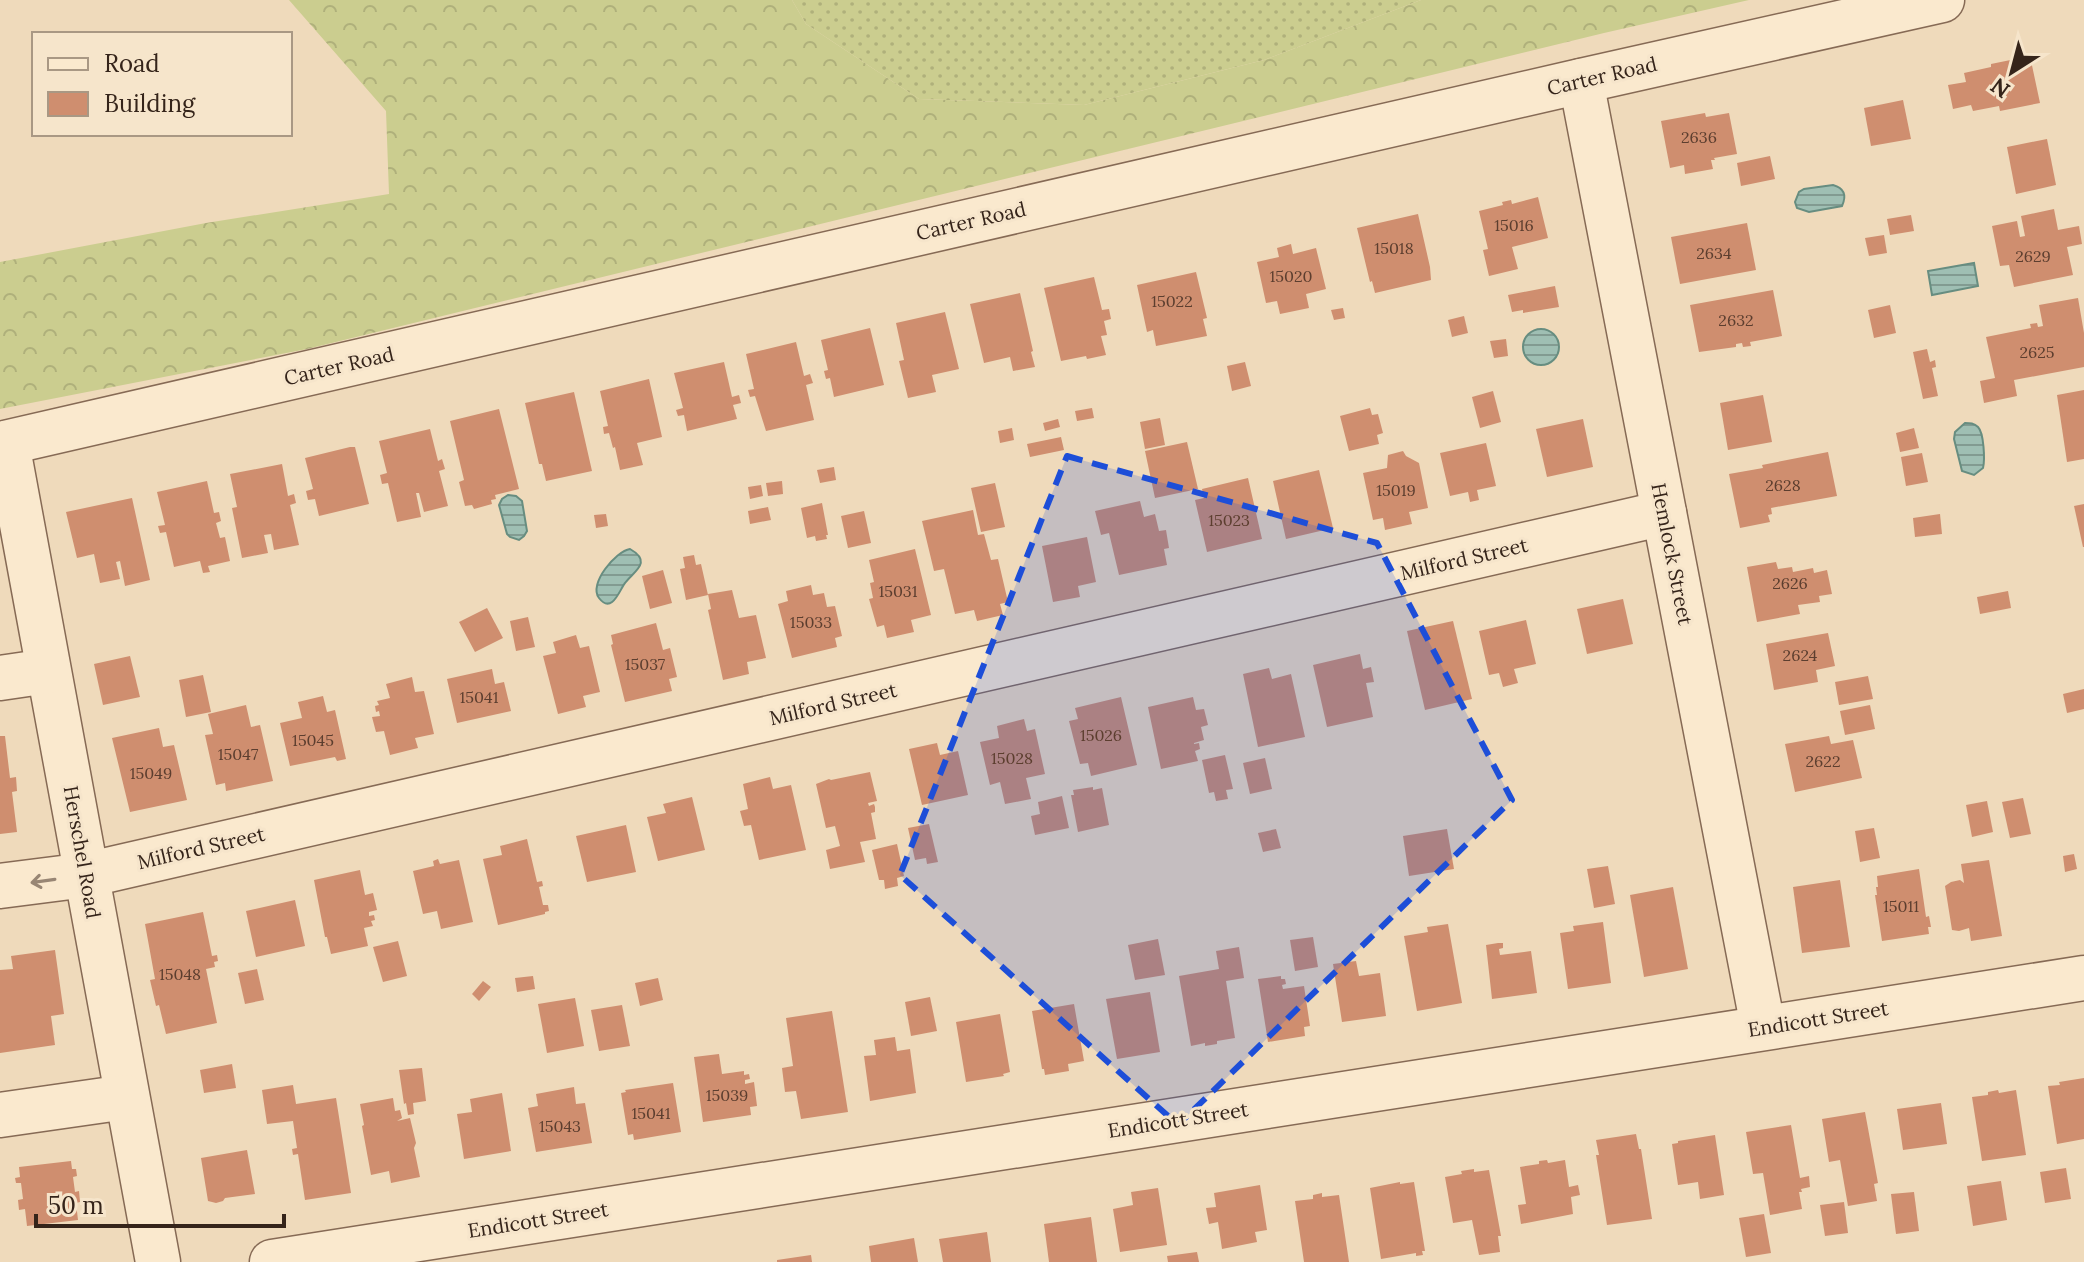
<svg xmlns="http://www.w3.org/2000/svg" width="2084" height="1262" font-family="Lora,serif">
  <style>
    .grass { fill: url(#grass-dots) }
    .forest { fill: url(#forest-crowns) }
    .water { fill: url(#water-rules); stroke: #678d80; stroke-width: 2 }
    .building { fill: #cf8e6f }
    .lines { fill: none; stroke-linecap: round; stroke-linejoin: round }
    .minor-casing { stroke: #866a55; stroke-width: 47 }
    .minor { stroke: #fae9ce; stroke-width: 44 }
    .oneway { stroke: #988674 }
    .marked { fill: #1d4ed8; fill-opacity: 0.2; stroke: #1d4ed8; stroke-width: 6; stroke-dasharray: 16 10; stroke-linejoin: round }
    .labels { text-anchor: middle; stroke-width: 6; stroke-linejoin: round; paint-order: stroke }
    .number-label { font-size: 16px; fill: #5c3e2f }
    .street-label { font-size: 20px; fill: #35241a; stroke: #f6e5cb }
  </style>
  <defs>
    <pattern id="grass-dots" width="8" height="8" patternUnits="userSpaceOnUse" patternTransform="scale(2)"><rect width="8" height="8" fill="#cbcd8f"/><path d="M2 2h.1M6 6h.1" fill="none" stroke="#afb07b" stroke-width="1.8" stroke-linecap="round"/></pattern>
    <pattern id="forest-crowns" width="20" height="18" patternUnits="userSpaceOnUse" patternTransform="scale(2)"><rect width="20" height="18" fill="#cbcd8f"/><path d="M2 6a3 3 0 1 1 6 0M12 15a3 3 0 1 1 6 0" fill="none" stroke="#afb07b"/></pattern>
    <pattern id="water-rules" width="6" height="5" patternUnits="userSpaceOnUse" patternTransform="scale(2)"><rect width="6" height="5" fill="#9fbfb3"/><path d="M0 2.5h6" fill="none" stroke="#829b91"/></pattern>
  </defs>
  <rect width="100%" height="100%" fill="#efdabb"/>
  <polygon class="grass" points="792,0 1421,0 1264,60 1084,105 919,99 806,24"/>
  <polygon class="forest" points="289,0 792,0 806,24 919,99 1084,105 1264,60 1421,0 1749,0 1604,33 307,349 0,409 0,262 206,223 389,194 386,111"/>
  <g class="water">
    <path d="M 1833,185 C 1844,188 1847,195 1842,206 L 1809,212 L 1797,208 L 1795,202 L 1799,192 L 1804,189 Z"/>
    <polygon points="1974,263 1978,286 1932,295 1928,271"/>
    <circle cx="1541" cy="347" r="18"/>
    <path d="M 1965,423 C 1970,423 1974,423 1978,427 C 1984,433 1985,460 1983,468 L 1974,475 L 1962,471 L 1954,439 L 1955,432 Z"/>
    <polygon points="508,495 516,496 522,501 527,531 524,536 519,540 510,537 507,534 499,505 502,499"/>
    <path d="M 630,549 C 653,562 634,571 625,583 C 620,589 612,615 599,598 C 588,584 616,551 630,549 Z"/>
  </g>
  <g class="building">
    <polygon points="2030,56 2040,103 2000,111 1999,106 1973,111 1971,105 1953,109 1948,85 1966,82 1964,73 1991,67 1991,64"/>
    <polygon points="1903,100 1911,139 1871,146 1864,108"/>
    <polygon points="1705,113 1706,117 1729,113 1737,154 1714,158 1715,160 1711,160 1713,169 1685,174 1684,165 1670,168 1661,121"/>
    <polygon points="2047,139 2056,185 2016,194 2007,147"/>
    <polygon points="1770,156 1775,179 1741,186 1737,163"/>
    <polygon points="1538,197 1548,238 1512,247 1518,269 1489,276 1483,250 1488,249 1479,211 1503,205 1502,202 1511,200 1512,204"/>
    <polygon points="2054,209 2058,230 2079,226 2082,244 2067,247 2073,275 2014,287 2009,265 2000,266 1992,226 2017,221 2020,237 2025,236 2021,216"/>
    <polygon points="1418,214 1430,267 1431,280 1375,293 1372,281 1370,282 1357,228"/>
    <polygon points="1911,215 1914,231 1890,235 1887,219"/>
    <polygon points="1747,223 1756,270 1680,284 1671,237"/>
    <polygon points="1884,235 1887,253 1869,256 1865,238"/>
    <polygon points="1291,244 1293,254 1316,248 1326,289 1306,294 1309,308 1280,314 1277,301 1266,303 1257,262 1279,257 1277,248"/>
    <polygon points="1196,272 1207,318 1203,319 1207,336 1156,346 1153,330 1147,332 1137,285"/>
    <polygon points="1094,277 1102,310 1109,309 1111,319 1104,321 1107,335 1101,336 1106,355 1087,359 1086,356 1061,361 1044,288"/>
    <polygon points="1555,286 1559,307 1523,313 1523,310 1512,312 1508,295"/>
    <polygon points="1773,290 1782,336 1750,342 1751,346 1743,347 1742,343 1736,344 1736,347 1699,352 1690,305"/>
    <polygon points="1020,293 1033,351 1031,352 1035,367 1013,371 1010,357 984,363 970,304"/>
    <polygon points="2078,298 2084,333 2084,367 2014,380 2017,396 1984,403 1980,381 1995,378 1986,337 2031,328 2030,324 2037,323 2038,327 2043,326 2039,305"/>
    <polygon points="1890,305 1896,333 1874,338 1868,310"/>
    <polygon points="1343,308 1345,318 1334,320 1331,310"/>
    <polygon points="945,312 959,369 932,375 936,392 908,398 899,361 904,360 896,323"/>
    <polygon points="1464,316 1468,333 1452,337 1448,320"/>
    <polygon points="870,328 884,385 834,397 830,378 826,379 824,371 828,370 821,340"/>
    <polygon points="1506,339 1508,356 1494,358 1490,341"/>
    <polygon points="796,342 804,376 810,374 813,383 806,385 814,420 766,431 755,396 750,397 748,390 754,389 746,354"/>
    <polygon points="1927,349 1930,362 1935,360 1936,367 1932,368 1938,396 1923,399 1913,352"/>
    <polygon points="724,362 732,397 739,395 741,403 733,405 737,419 687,431 684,415 678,416 676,410 683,408 674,373"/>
    <polygon points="1245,362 1251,386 1232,391 1227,366"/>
    <polygon points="649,379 662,437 637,443 643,465 620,470 615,447 613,448 609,433 604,434 603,427 608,426 600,391"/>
    <polygon points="2084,390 2084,459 2067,462 2057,395"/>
    <polygon points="1493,391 1501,422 1480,428 1472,397"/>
    <polygon points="574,392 592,471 546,481 542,464 539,464 525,403"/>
    <polygon points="1763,395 1772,442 1728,450 1720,403"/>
    <polygon points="1092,408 1094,418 1077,421 1075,411"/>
    <polygon points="1370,408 1372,415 1378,414 1383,433 1377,435 1379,444 1349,451 1340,416"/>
    <polygon points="499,409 519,489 495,495 496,499 491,500 492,504 474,509 472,505 465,506 459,482 464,480 450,421"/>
    <polygon points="1160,418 1165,445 1145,449 1140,422"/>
    <polygon points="1058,419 1060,427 1045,431 1043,423"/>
    <polygon points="1583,419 1593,467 1547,477 1536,429"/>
    <polygon points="1012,428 1014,440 1000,443 998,431"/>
    <polygon points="1914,428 1919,448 1900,452 1896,433"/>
    <polygon points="430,429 438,461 442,459 445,469 439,471 448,506 424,512 419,493 416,493 421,517 397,522 388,483 382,484 380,475 387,473 379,441"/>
    <polygon points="1061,437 1064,450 1030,457 1027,444"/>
    <polygon points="1187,442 1198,489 1155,498 1145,451"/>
    <polygon points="1486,443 1496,486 1477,490 1479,500 1470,502 1468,492 1450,496 1440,453"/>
    <polygon points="350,447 355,447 369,504 319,516 315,499 308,500 306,491 313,489 305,458"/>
    <polygon points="1403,451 1406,456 1419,463 1428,508 1409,512 1412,524 1385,530 1383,518 1373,520 1363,473 1387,468 1388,455"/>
    <polygon points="1828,452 1837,496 1771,508 1772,514 1768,515 1770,522 1740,528 1729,474 1763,468 1762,465"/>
    <polygon points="1922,453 1928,482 1906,486 1901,457"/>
    <polygon points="282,464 288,496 294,494 296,503 290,505 299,545 274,550 271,534 264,535 268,553 242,558 232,508 237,507 230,474"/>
    <polygon points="834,467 836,480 820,483 817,470"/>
    <polygon points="1319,470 1333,528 1286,539 1273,481"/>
    <polygon points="1248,478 1262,539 1207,552 1195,500 1204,498 1202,489"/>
    <polygon points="207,481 214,513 219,512 221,521 216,523 220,538 225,537 230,561 208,566 210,572 203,573 200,561 174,567 166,532 160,533 158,526 165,525 157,492"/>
    <polygon points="782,481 783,494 768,496 766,483"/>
    <polygon points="995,483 1005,527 981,532 971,488"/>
    <polygon points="761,485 763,496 750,499 748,487"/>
    <polygon points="132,498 150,580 125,586 120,561 116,562 120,579 100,583 94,554 77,558 66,512"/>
    <polygon points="1140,501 1144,517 1155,514 1159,531 1166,530 1169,548 1164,549 1167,565 1119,575 1109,533 1101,535 1095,511"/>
    <polygon points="822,503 828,535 826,535 827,539 816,541 815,536 807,538 801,508"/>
    <polygon points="2084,504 2084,547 2083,547 2074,506"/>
    <polygon points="768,507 771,520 750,524 748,511"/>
    <polygon points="973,510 978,535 984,534 991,560 998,559 1008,602 1000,604 1003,615 977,621 974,610 955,614 944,569 934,571 922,521"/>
    <polygon points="864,511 871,543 848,548 841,516"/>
    <polygon points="606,514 608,526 596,528 594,515"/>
    <polygon points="1940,514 1942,534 1915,537 1913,518"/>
    <polygon points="1087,537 1096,582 1078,586 1080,597 1053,602 1042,546"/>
    <polygon points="915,549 931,615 911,620 914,632 887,638 884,625 877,627 869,599 873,598 870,583 874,582 869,560"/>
    <polygon points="694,555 696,565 701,564 708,595 686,600 680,569 685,568 683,557"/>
    <polygon points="1776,562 1778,569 1792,567 1793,572 1813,568 1814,573 1827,570 1832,594 1819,596 1820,602 1798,605 1800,614 1757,622 1747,567"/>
    <polygon points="663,570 672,603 650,609 642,576"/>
    <polygon points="811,585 813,595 824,593 827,607 835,606 842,636 835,638 837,647 792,658 778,604 788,601 786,591"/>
    <polygon points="732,590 739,618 756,615 766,658 747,662 749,674 723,680 708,610 711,609 708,594"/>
    <polygon points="2008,591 2011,608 1980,614 1977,597"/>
    <polygon points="1623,599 1633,644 1587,654 1577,609"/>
    <polygon points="487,608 503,638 475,652 459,622"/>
    <polygon points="528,617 535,647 516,651 510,621"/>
    <polygon points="1526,620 1536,664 1514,669 1518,683 1503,687 1499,673 1489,675 1479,631"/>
    <polygon points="1453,621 1472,699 1425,710 1407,631"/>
    <polygon points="656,623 663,650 670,648 677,677 669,679 672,691 625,702 611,645 613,644 611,635"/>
    <polygon points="1828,633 1835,666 1816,670 1818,682 1774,690 1766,644"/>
    <polygon points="576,635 580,648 589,646 600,692 583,696 586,707 558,714 543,656 556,653 553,642"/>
    <polygon points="1360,654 1363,669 1371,667 1374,682 1366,683 1373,717 1327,727 1313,665"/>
    <polygon points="130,656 140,697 103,705 94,664"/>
    <polygon points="1269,668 1272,679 1291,674 1305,737 1258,747 1243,674"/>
    <polygon points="492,669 495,684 504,682 511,711 457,723 447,679"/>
    <polygon points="203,675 211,712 186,717 179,680"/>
    <polygon points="1868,676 1873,699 1839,705 1835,682"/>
    <polygon points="412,677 415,692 424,691 434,734 415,738 418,748 390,755 384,731 376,732 372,717 380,716 379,711 376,712 375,706 379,705 377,701 390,698 386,684"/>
    <polygon points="2084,689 2084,709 2067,713 2063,694"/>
    <polygon points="323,696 327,712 335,710 346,759 337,761 335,757 290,766 280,723 302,718 298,702"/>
    <polygon points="1121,697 1137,765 1091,776 1088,763 1080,764 1069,721 1078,719 1075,708"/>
    <polygon points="1193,697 1196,710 1204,709 1208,725 1201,727 1204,740 1194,743 1194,744 1199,743 1200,749 1195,751 1198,761 1161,769 1148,707"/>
    <polygon points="246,705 251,727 260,725 273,781 226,791 225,783 216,785 205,735 213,734 208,714"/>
    <polygon points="1870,705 1875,729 1845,735 1840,711"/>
    <polygon points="1024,719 1027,731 1035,729 1045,774 1026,778 1031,799 1005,804 1000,782 990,785 980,742 999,738 997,726"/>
    <polygon points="159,728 163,747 174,745 187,800 130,812 112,738"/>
    <polygon points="0,736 5,736 10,778 16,777 17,791 12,792 17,832 0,834"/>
    <polygon points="1829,736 1831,744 1853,740 1862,778 1795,792 1785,744"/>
    <polygon points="937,743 940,755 958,751 968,795 922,805 909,749"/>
    <polygon points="1225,755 1233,789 1226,790 1228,799 1216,801 1214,792 1209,793 1202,760"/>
    <polygon points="1265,758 1272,789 1250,794 1243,763"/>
    <polygon points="870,772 877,801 868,803 869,806 874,804 875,807 875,812 871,813 876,839 860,842 865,862 830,869 826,850 840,846 835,826 826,828 816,784 829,779 831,780"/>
    <polygon points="770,777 773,789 791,785 806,850 759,860 751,825 744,826 740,811 748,809 743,784"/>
    <polygon points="1093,787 1093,790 1102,788 1109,825 1078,832 1071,795 1074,795 1073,790"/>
    <polygon points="1062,796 1069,828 1035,835 1031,816 1040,814 1038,802"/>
    <polygon points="692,797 705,850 658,861 647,817 666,813 663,804"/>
    <polygon points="2023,798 2031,834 2010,838 2002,802"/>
    <polygon points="1987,801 1993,832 1972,837 1966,805"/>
    <polygon points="929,824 938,862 927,864 926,858 915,860 908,828"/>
    <polygon points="626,825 636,872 587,882 576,836"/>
    <polygon points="1874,828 1880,858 1860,862 1855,831"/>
    <polygon points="1276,829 1281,848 1263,852 1258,833"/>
    <polygon points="1447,829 1454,869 1409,876 1403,836"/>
    <polygon points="527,839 537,882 542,881 543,886 539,887 543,905 548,905 549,911 545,912 545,914 498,925 483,859 502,855 500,846"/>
    <polygon points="897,844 904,876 897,878 898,886 885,889 884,880 879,880 872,850"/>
    <polygon points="2074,854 2077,869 2065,872 2063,856"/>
    <polygon points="438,859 440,864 459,860 473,922 441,929 437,911 423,914 413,871 434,866 433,861"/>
    <polygon points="1989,860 2002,936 1971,941 1969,928 1959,931 1952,930 1945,886 1951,882 1960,880 1964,883 1961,864"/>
    <polygon points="1608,866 1615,904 1594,908 1587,869"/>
    <polygon points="1919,869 1926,917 1929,916 1931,927 1928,927 1929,934 1882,941 1875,895 1877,895 1876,887 1878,887 1877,876"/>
    <polygon points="360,870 365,895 373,893 377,910 369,912 369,916 374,915 375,920 371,921 373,926 364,928 368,946 331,954 327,937 325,937 314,880"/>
    <polygon points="1840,880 1850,947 1802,953 1793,887"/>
    <polygon points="1673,887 1688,969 1644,977 1630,895"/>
    <polygon points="295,900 305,946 256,957 246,911"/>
    <polygon points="203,912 212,956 217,955 218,961 214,962 215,967 206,969 217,1023 166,1034 159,1005 156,1006 150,980 155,979 145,924"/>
    <polygon points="1603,922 1611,983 1568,989 1560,933 1574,931 1573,926"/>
    <polygon points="1448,924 1462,1003 1417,1011 1404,936 1428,932 1427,927"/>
    <polygon points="1313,937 1318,967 1295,971 1290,940"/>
    <polygon points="1158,939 1165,975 1135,980 1128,945"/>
    <polygon points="398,941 407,976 383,982 373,947"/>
    <polygon points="1498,943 1503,943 1503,948 1499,949 1500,955 1531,951 1537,993 1492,999 1486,945"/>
    <polygon points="1239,947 1244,978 1226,981 1235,1038 1217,1041 1217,1044 1205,1046 1205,1043 1191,1046 1179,976 1219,969 1216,951"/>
    <polygon points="55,950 64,1014 51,1016 55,1045 0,1053 0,970 13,969 11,956"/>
    <polygon points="1356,961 1359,976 1380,973 1386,1016 1342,1022 1333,964"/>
    <polygon points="257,969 264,1000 245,1004 238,973"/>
    <polygon points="533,976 535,989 517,992 515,978"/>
    <polygon points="1281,976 1281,979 1285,979 1286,984 1282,985 1283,989 1304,986 1310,1026 1304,1027 1305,1036 1268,1042 1258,979"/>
    <polygon points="658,978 663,1000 640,1006 635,983"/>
    <polygon points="483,981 491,987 479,1001 472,994"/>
    <polygon points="1150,992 1160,1052 1117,1059 1106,999"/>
    <polygon points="930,997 937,1031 911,1036 905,1002"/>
    <polygon points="575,998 584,1046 547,1053 538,1004"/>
    <polygon points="1074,1004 1084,1061 1068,1064 1069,1071 1045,1075 1044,1069 1042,1069 1032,1011"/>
    <polygon points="622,1005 630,1046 599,1051 591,1010"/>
    <polygon points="832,1011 848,1112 801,1119 796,1091 785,1092 782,1068 793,1066 786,1018"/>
    <polygon points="1000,1014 1010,1072 1003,1074 1004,1076 966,1082 956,1022"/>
    <polygon points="895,1037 897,1051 910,1049 916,1093 870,1101 864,1056 876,1055 874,1040"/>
    <polygon points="719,1054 722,1074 744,1071 744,1075 749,1074 750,1079 745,1080 745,1084 754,1082 757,1106 750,1107 751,1115 703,1122 694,1057"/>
    <polygon points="232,1064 236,1088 204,1093 200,1070"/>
    <polygon points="422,1068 426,1101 413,1103 414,1114 408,1115 406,1103 404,1104 399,1070"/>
    <polygon points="2084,1078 2084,1139 2057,1144 2048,1086 2060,1085 2059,1082"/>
    <polygon points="673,1083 681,1132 634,1140 633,1134 628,1135 621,1093 626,1092 625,1090"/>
    <polygon points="293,1085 296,1104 336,1098 351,1193 305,1200 298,1154 293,1155 292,1149 297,1148 293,1121 267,1124 262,1090"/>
    <polygon points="574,1087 576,1104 585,1103 592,1143 536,1152 528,1108 538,1106 536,1094"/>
    <polygon points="1998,1090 1999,1093 2016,1090 2026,1155 1982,1161 1972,1097 1988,1095 1988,1092"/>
    <polygon points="502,1093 511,1151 464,1159 457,1114 472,1112 470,1099"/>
    <polygon points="393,1098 395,1111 400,1110 402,1118 397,1121 410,1118 416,1143 414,1148 420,1177 391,1183 389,1171 371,1175 362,1126 364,1125 360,1104"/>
    <polygon points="1941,1103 1947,1144 1903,1150 1897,1109"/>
    <polygon points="1865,1112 1878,1183 1874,1184 1877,1201 1848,1206 1840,1160 1829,1162 1822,1119"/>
    <polygon points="1791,1125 1800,1178 1809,1176 1810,1187 1801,1189 1802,1192 1799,1192 1802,1209 1770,1215 1763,1173 1753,1174 1746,1132"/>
    <polygon points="1636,1134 1639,1149 1641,1149 1652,1219 1607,1225 1596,1155 1599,1155 1596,1140"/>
    <polygon points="1715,1135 1724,1195 1700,1199 1698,1182 1678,1185 1672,1144 1678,1143 1678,1141"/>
    <polygon points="247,1150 255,1194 225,1198 223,1201 216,1203 208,1201 201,1158"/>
    <polygon points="1547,1160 1548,1163 1565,1160 1569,1187 1578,1185 1580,1195 1571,1197 1573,1214 1521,1224 1518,1205 1526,1204 1520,1167 1539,1164 1539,1161"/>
    <polygon points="71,1161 72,1169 76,1169 77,1176 73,1177 75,1192 79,1191 80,1202 76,1203 78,1220 27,1226 25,1209 19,1210 18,1200 23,1199 21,1183 16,1183 15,1178 20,1177 19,1167"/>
    <polygon points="2066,1168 2071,1199 2045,1203 2040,1172"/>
    <polygon points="1474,1169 1474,1172 1489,1170 1501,1236 1498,1236 1500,1252 1479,1255 1472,1220 1453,1223 1445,1177 1462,1174 1461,1171"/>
    <polygon points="2001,1181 2007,1220 1973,1226 1967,1186"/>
    <polygon points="1400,1182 1400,1184 1414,1182 1425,1251 1422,1251 1423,1255 1416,1256 1416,1253 1381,1259 1370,1188"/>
    <polygon points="1260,1185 1267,1230 1255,1232 1257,1242 1222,1249 1218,1222 1209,1224 1206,1208 1216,1207 1214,1193"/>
    <polygon points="1158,1188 1167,1245 1120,1252 1113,1209 1133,1205 1131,1192"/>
    <polygon points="1914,1192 1919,1231 1896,1234 1891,1194"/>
    <polygon points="1322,1193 1322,1197 1339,1195 1349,1262 1304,1262 1295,1201 1313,1199 1313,1195"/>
    <polygon points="1844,1202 1848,1233 1825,1236 1820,1205"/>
    <polygon points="1764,1214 1771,1253 1746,1257 1739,1218"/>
    <polygon points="1091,1217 1097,1262 1049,1262 1044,1224"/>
    <polygon points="987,1232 991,1262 943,1262 939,1239"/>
    <polygon points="914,1238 918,1262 871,1262 869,1246"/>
    <polygon points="1197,1252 1199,1262 1168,1262 1167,1256"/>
    <polygon points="811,1255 812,1262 777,1262 777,1260"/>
  </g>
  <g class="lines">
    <defs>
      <g id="minor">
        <polyline points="1581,81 1763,1027"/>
        <polyline points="7,443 158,1262"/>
        <polyline points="0,444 1581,81 1942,0"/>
        <polyline points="0,678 48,671"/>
        <polyline points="0,886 86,875 1664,513"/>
        <polyline points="0,1115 126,1097"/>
        <polyline points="272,1262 2084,978"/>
      </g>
    </defs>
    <use href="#minor" class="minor-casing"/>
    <use href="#minor" class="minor"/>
  </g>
  <defs><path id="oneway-shaft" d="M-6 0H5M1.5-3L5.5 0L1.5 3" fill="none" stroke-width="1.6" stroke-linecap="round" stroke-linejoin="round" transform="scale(2)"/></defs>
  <use class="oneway" href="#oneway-shaft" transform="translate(43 881) rotate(172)"/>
  <path class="marked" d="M 1067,456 L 1377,543 L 1512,800 L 1178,1125 L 900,875 Z"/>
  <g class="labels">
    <g class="number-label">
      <text x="1699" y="143">2636</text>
      <text x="1514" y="231">15016</text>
      <text x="1394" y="254">15018</text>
      <text x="1714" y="259">2634</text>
      <text x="2033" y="262">2629</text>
      <text x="1291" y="282">15020</text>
      <text x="1172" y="307">15022</text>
      <text x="1736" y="326">2632</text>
      <text x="2037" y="358">2625</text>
      <text x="1783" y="491">2628</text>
      <text x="1396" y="496">15019</text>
      <text x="1229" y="526">15023</text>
      <text x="1790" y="589">2626</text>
      <text x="898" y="597">15031</text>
      <text x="811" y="628">15033</text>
      <text x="1800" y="661">2624</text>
      <text x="645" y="670">15037</text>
      <text x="479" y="703">15041</text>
      <text x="1101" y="741">15026</text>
      <text x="313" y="746">15045</text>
      <text x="238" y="760">15047</text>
      <text x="1012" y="764">15028</text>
      <text x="1823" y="767">2622</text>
      <text x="151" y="779">15049</text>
      <text x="1901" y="912">15011</text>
      <text x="180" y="980">15048</text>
      <text x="727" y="1101">15039</text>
      <text x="651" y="1119">15041</text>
      <text x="560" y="1132">15043</text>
    </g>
    <g class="street-label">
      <text transform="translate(1602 76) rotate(-13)" y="7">Carter Road</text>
      <text transform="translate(971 221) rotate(-13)" y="7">Carter Road</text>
      <text transform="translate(339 366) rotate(-13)" y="7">Carter Road</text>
      <text transform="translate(1672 554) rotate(79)" y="7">Hemlock Street</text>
      <text transform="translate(1464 559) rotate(-13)" y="7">Milford Street</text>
      <text transform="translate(833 704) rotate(-13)" y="7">Milford Street</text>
      <text transform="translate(201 848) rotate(-13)" y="7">Milford Street</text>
      <text transform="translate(82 852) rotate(80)" y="7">Herschel Road</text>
      <text transform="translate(1818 1019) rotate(-9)" y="7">Endicott Street</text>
      <text transform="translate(1178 1120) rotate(-9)" y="7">Endicott Street</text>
      <text transform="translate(538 1220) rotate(-9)" y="7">Endicott Street</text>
    </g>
  </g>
  <rect x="32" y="32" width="260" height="104" fill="#f6e5cb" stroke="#a99884" stroke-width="2"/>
  <rect x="48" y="58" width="40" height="12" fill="#fae9ce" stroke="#a99884" stroke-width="2"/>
  <text x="104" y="72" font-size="24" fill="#35241a">Road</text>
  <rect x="48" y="92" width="40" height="24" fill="#cf8e6f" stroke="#a99884" stroke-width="2"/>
  <text x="104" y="112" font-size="24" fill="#35241a">Building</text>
  <g transform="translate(2012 72) rotate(216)" stroke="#f6e5cb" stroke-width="6" paint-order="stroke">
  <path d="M0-6L14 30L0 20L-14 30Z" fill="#35241a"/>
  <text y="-12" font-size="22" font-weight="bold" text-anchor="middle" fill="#35241a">N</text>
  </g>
  <path d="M36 1214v12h248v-12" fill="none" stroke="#35241a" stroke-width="4"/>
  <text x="48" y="1214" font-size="24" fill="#35241a" stroke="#f6e5cb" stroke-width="6" paint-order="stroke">50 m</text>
</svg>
